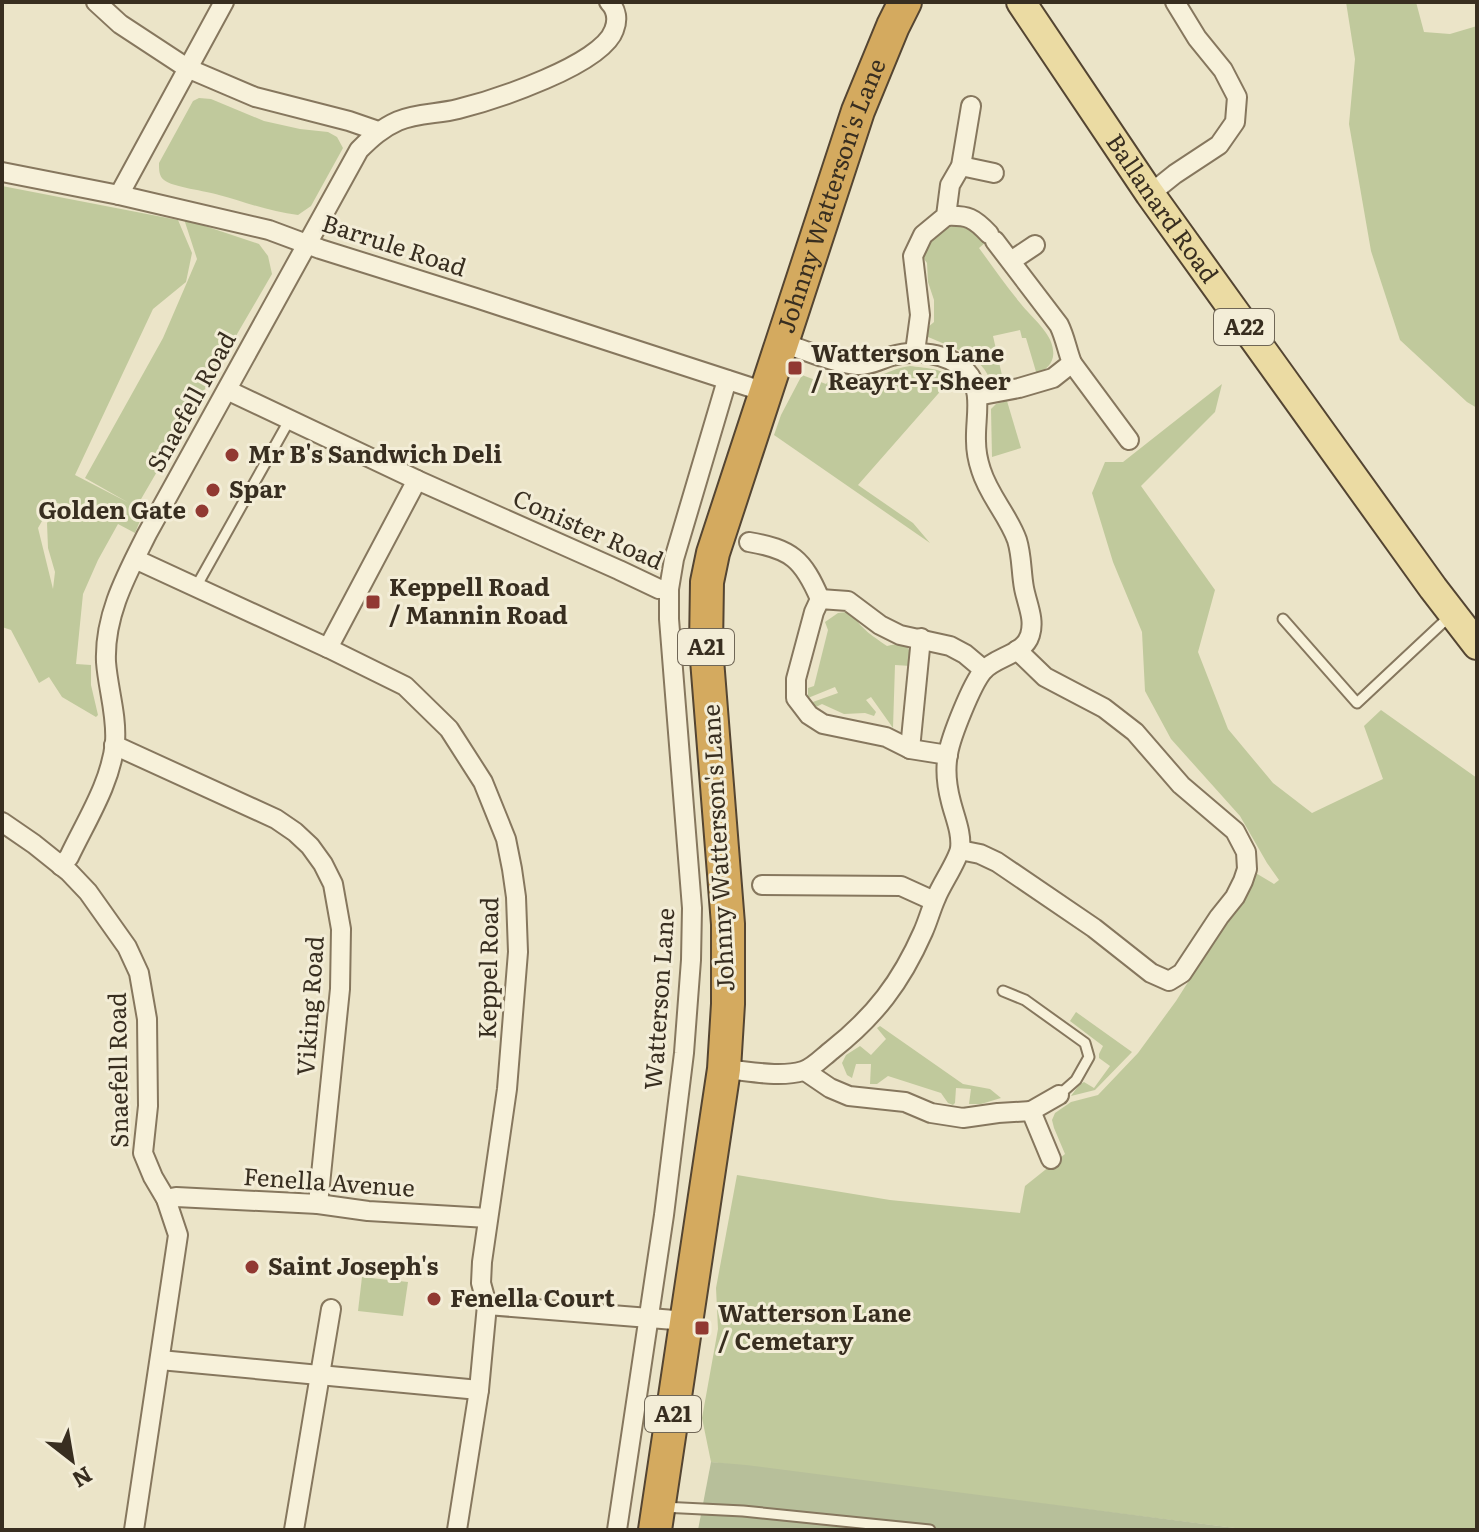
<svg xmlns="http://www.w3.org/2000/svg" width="1479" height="1532" font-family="Literata,serif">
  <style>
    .green { fill: #c0c99c; fill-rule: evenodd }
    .cemetery { fill: #b7bf9a }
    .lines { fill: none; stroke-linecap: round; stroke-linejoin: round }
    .lane-casing { stroke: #86775e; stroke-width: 13 }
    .street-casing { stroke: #86775e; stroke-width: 22 }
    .primary-casing { stroke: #544532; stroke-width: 32 }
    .highway-casing { stroke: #544532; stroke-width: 36 }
    .lane { stroke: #f7f1da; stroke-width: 9 }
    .street { stroke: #f7f1da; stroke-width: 18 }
    .primary { stroke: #ebdba3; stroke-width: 28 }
    .highway { stroke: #d4aa5f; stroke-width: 32 }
    .poi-dot { fill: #913932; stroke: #f3edd7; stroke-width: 3 }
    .labels { text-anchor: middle; stroke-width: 6; stroke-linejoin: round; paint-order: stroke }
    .shield { fill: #f3edd7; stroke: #706757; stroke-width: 2 }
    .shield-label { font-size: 22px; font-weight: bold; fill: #382e20 }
    .street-label { font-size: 24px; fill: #382e20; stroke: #f3edd7 }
    .poi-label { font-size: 24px; font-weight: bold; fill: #382e20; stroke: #f3edd7; text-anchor: start }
  </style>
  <rect width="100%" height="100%" fill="#ebe4c8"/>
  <g class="green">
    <polygon points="1346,2 1416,2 1424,32 1450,34 1477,26 1477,408 1467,402 1400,340 1371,251 1349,124 1355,59"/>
    <path d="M 199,98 L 211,99 L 264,121 L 300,129 L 328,132 L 337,137 L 343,148 L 311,206 L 298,215 C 271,212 245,202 219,195 C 207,191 172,187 164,180 C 159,176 159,170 159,163 L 193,101 Z"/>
    <path d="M 2,186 L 178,220 L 192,253 L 186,282 L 153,309 L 75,475 L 129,503 L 85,478 L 163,338 L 197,259 L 184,219 L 259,244 L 268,256 L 272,274 L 137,506 L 144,511 L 135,533 L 118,524 L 98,560 L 83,594 L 76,664 L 91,665 L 91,685 L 98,715 L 96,717 L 62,697 L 49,677 L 39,683 L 11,630 L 2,627 ZM 53,502 L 69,506 L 56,511 L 47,523 L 48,548 L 55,572 L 53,589 L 38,528 Z"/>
    <path d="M 959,224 L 970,226 L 986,242 L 979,248 C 993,267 1006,286 1021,304 C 1031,317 1052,333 1053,350 C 1055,362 1047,369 1037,375 L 1026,338 L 1022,338 L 1020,330 L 993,336 L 1004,384 L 991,383 C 984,356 951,347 928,337 L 927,328 L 934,322 L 934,300 L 928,282 L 927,263 L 922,256 C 928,238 941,229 959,224 Z"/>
    <path d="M 910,366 C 924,368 942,368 952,378 L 858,485 L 913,523 L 930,543 L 774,435 L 781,415 L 802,375 L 826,384 L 833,375 C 839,377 846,379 852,380 C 872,384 889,368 910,366 Z"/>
    <polygon points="1222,384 1215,412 1141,486 1215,590 1198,652 1228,729 1273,783 1312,813 1383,779 1364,726 1381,710 1477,778 1477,1530 1251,1530 711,1462 702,1418 718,1329 716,1288 737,1175 890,1200 1020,1213 1025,1186 1065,1154 1054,1128 1052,1120 1055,1113 1071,1102 1098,1095 1138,1053 1176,1001 1221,930 1240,907 1248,892 1254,872 1274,884 1279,880 1267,863 1240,816 1171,739 1145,691 1142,632 1113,562 1092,493 1105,462 1123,462"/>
    <polygon points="1007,401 1021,448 992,457 991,409 996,404"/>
    <path d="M 847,612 L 853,615 C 861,629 874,637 887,646 C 906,641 912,646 911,666 L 895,665 L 893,728 L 871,697 L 866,700 L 876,712 L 874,716 L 865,713 L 844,714 L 822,704 L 814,708 L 810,703 L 838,693 L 835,687 L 808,698 L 808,688 L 814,686 L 828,630 L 825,622 L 838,613 Z"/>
    <polygon points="1076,1012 1132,1052 1095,1090 1071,1096 1079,1085 1084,1082 1094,1088 1110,1066 1099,1058 1099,1054 1103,1046 1070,1021"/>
    <polygon points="880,1026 963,1084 990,1089 1001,1098 981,1104 969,1104 971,1089 956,1088 955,1103 953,1105 948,1103 941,1093 888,1076 877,1084 870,1084 871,1064 856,1064 852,1078 847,1075 842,1063 846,1055 860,1046 871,1055 886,1039 877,1028"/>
    <polygon points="362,1277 408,1282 403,1316 358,1311"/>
  </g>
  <polygon class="cemetery" points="711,1462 746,1465 1251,1530 698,1530"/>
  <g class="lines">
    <defs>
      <g id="lane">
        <polyline points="196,587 290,419"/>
        <polyline points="1283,619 1357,703 1451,615"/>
        <polyline points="1003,991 1025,1000 1085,1043 1089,1057 1076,1080 1059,1095"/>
        <polyline points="662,1507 743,1511 930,1530"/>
      </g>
      <g id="street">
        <polyline points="96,2 120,24 187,68 255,97 349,121 378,131"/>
        <polyline points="961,166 994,173"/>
        <polyline points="2,172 119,195 269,230 320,249 476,298 765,392"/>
        <polyline points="1150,194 1175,174 1219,145 1235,122 1237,97 1223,70 1197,38 1175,2"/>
        <polyline points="119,195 224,2"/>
        <path d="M 946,216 C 968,215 974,218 989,234"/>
        <polyline points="1011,261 1035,245"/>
        <polyline points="915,352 920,315 913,256 923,235 946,216 950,185 961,166 971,106"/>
        <polyline points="1072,363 1129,440"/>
        <polyline points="227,390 417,480 619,570 659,589 669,589"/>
        <path d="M 977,396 L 1019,388 L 1053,378 L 1072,363 C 1067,350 1065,337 1059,325 L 995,241"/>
        <path d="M 749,542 C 791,549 803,559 820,599"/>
        <polyline points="135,559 328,648 405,686 449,729 483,782 506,839 512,869 516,897 518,952 507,1089 482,1262 481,1283 487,1305 479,1390 457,1530"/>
        <polyline points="328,648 417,480"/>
        <polyline points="114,745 276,819 295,832 310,846 323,864 333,884 341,929 340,989 318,1204"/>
        <polyline points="910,749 921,638"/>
        <polyline points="948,755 910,749 886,737 823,724 809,715 796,698 796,679 814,612 820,599 848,601 880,625 900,635 950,646 965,654 984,670"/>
        <polyline points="2,822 34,844 69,872 88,892 127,947 139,973 147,1019 148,1106 143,1153 153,1177 166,1199 178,1235 134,1530"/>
        <polyline points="960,850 980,854 997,862 1094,928 1151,973 1169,981 1182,973 1219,917 1235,897 1243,881 1247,869 1246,852 1235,831 1181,785 1135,732 1104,708 1045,677 1017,650"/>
        <path d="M 61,866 L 69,857 C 86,821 111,783 115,742 C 117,715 108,689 106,662 C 104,615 127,574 147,534 L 359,150 C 371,138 382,128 398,121 C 416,113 439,114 458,109 C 494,100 602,65 614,30 C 618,20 617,10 609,2"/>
        <polyline points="762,885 901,886 934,901"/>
        <path d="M 724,1069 C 749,1071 779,1078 803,1071 C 813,1068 823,1057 832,1050 C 875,1016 901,982 923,932 C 928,921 931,909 936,898 C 941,885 957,862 960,849 C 962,833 955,818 951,802 C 947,787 945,769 948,754 C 951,736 972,684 983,671 C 996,656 1024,655 1030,635 C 1035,619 1027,604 1024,588 C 1021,572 1022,556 1017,540 C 1008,515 989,496 981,470 C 978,461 976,451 976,441 C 975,417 984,390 966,371 C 949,353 914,349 892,356 C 881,359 869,366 857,365 C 832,363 806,350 782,343"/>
        <polyline points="805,1071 830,1088 849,1096 905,1102 931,1113 963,1118 998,1113 1031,1111 1051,1159"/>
        <polyline points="1031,1111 1059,1095"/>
        <polyline points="166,1199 176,1197 318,1204 368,1211 488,1218"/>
        <polyline points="487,1305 687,1321"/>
        <polyline points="160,1360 479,1390"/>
        <polyline points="294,1530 331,1309"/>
        <polyline points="617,1530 664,1215 684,1053 691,960 692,908 669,619 669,589 674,559 727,380"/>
      </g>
      <g id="primary">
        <path id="s1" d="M 1021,2 L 1150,194 L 1433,588 L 1477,645"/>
      </g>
      <g id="highway">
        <path id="s2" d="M 655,1530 L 724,1069 L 728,1004 L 728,924 L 706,647 L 707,582 L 713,553 L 858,111 L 893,26 L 905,2"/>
      </g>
    </defs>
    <use href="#lane" class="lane-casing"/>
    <use href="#street" class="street-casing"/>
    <use href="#primary" class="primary-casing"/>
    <use href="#highway" class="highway-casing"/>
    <use href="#lane" class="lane"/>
    <use href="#street" class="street"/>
    <use href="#primary" class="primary"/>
    <use href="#highway" class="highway"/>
  </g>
  <g class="poi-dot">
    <rect x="787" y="360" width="16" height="16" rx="4"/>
    <circle cx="232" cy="455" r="8"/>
    <circle cx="213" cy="490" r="8"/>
    <circle cx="202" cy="511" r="8"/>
    <rect x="365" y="594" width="16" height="16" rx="4"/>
    <circle cx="252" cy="1267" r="8"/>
    <circle cx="434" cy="1299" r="8"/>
    <rect x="694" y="1320" width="16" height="16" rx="4"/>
  </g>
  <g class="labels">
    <g class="shield">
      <rect x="1214" y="309" width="60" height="36" rx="6"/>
      <rect x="678" y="629" width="56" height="36" rx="6"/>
      <rect x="645" y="1396" width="56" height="36" rx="6"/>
    </g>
    <g class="shield-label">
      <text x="1244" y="335">A22</text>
      <text x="706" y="655">A21</text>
      <text x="673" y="1422">A21</text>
    </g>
    <g class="street-label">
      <text dy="8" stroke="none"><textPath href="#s2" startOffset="1360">Johnny Watterson's Lane</textPath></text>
      <text dy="8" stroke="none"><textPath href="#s1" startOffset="250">Ballanard Road</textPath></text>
      <text transform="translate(394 246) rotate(18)" y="8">Barrule Road</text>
      <text transform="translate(192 402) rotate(-61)" y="8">Snaefell Road</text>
      <text transform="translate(588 530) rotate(24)" y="8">Conister Road</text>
      <text transform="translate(719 848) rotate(-93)" y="8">Johnny Watterson's Lane</text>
      <text transform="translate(489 968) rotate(-89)" y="8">Keppel Road</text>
      <text transform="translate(660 999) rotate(-86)" y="8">Watterson Lane</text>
      <text transform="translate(311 1006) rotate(-86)" y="8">Viking Road</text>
      <text transform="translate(119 1070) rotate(-91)" y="8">Snaefell Road</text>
      <text transform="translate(329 1183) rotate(4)" y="8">Fenella Avenue</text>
    </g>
    <g class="poi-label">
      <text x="811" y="362">Watterson Lane<tspan x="811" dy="28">/ Reayrt-Y-Sheer</tspan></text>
      <text x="248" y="463">Mr B's Sandwich Deli</text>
      <text x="229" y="498">Spar</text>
      <text x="186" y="519" text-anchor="end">Golden Gate</text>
      <text x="389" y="596">Keppell Road<tspan x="389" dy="28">/ Mannin Road</tspan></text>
      <text x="268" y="1275">Saint Joseph's</text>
      <text x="450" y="1307">Fenella Court</text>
      <text x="718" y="1322">Watterson Lane<tspan x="718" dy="28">/ Cemetary</tspan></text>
    </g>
  </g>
  <rect width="1479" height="1532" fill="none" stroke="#382e20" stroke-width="8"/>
  <g transform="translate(72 1460) rotate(149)" stroke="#f3edd7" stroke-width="6" paint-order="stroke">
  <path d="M0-6L14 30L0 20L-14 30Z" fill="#382e20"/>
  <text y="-12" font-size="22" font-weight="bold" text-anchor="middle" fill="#382e20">N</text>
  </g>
</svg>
